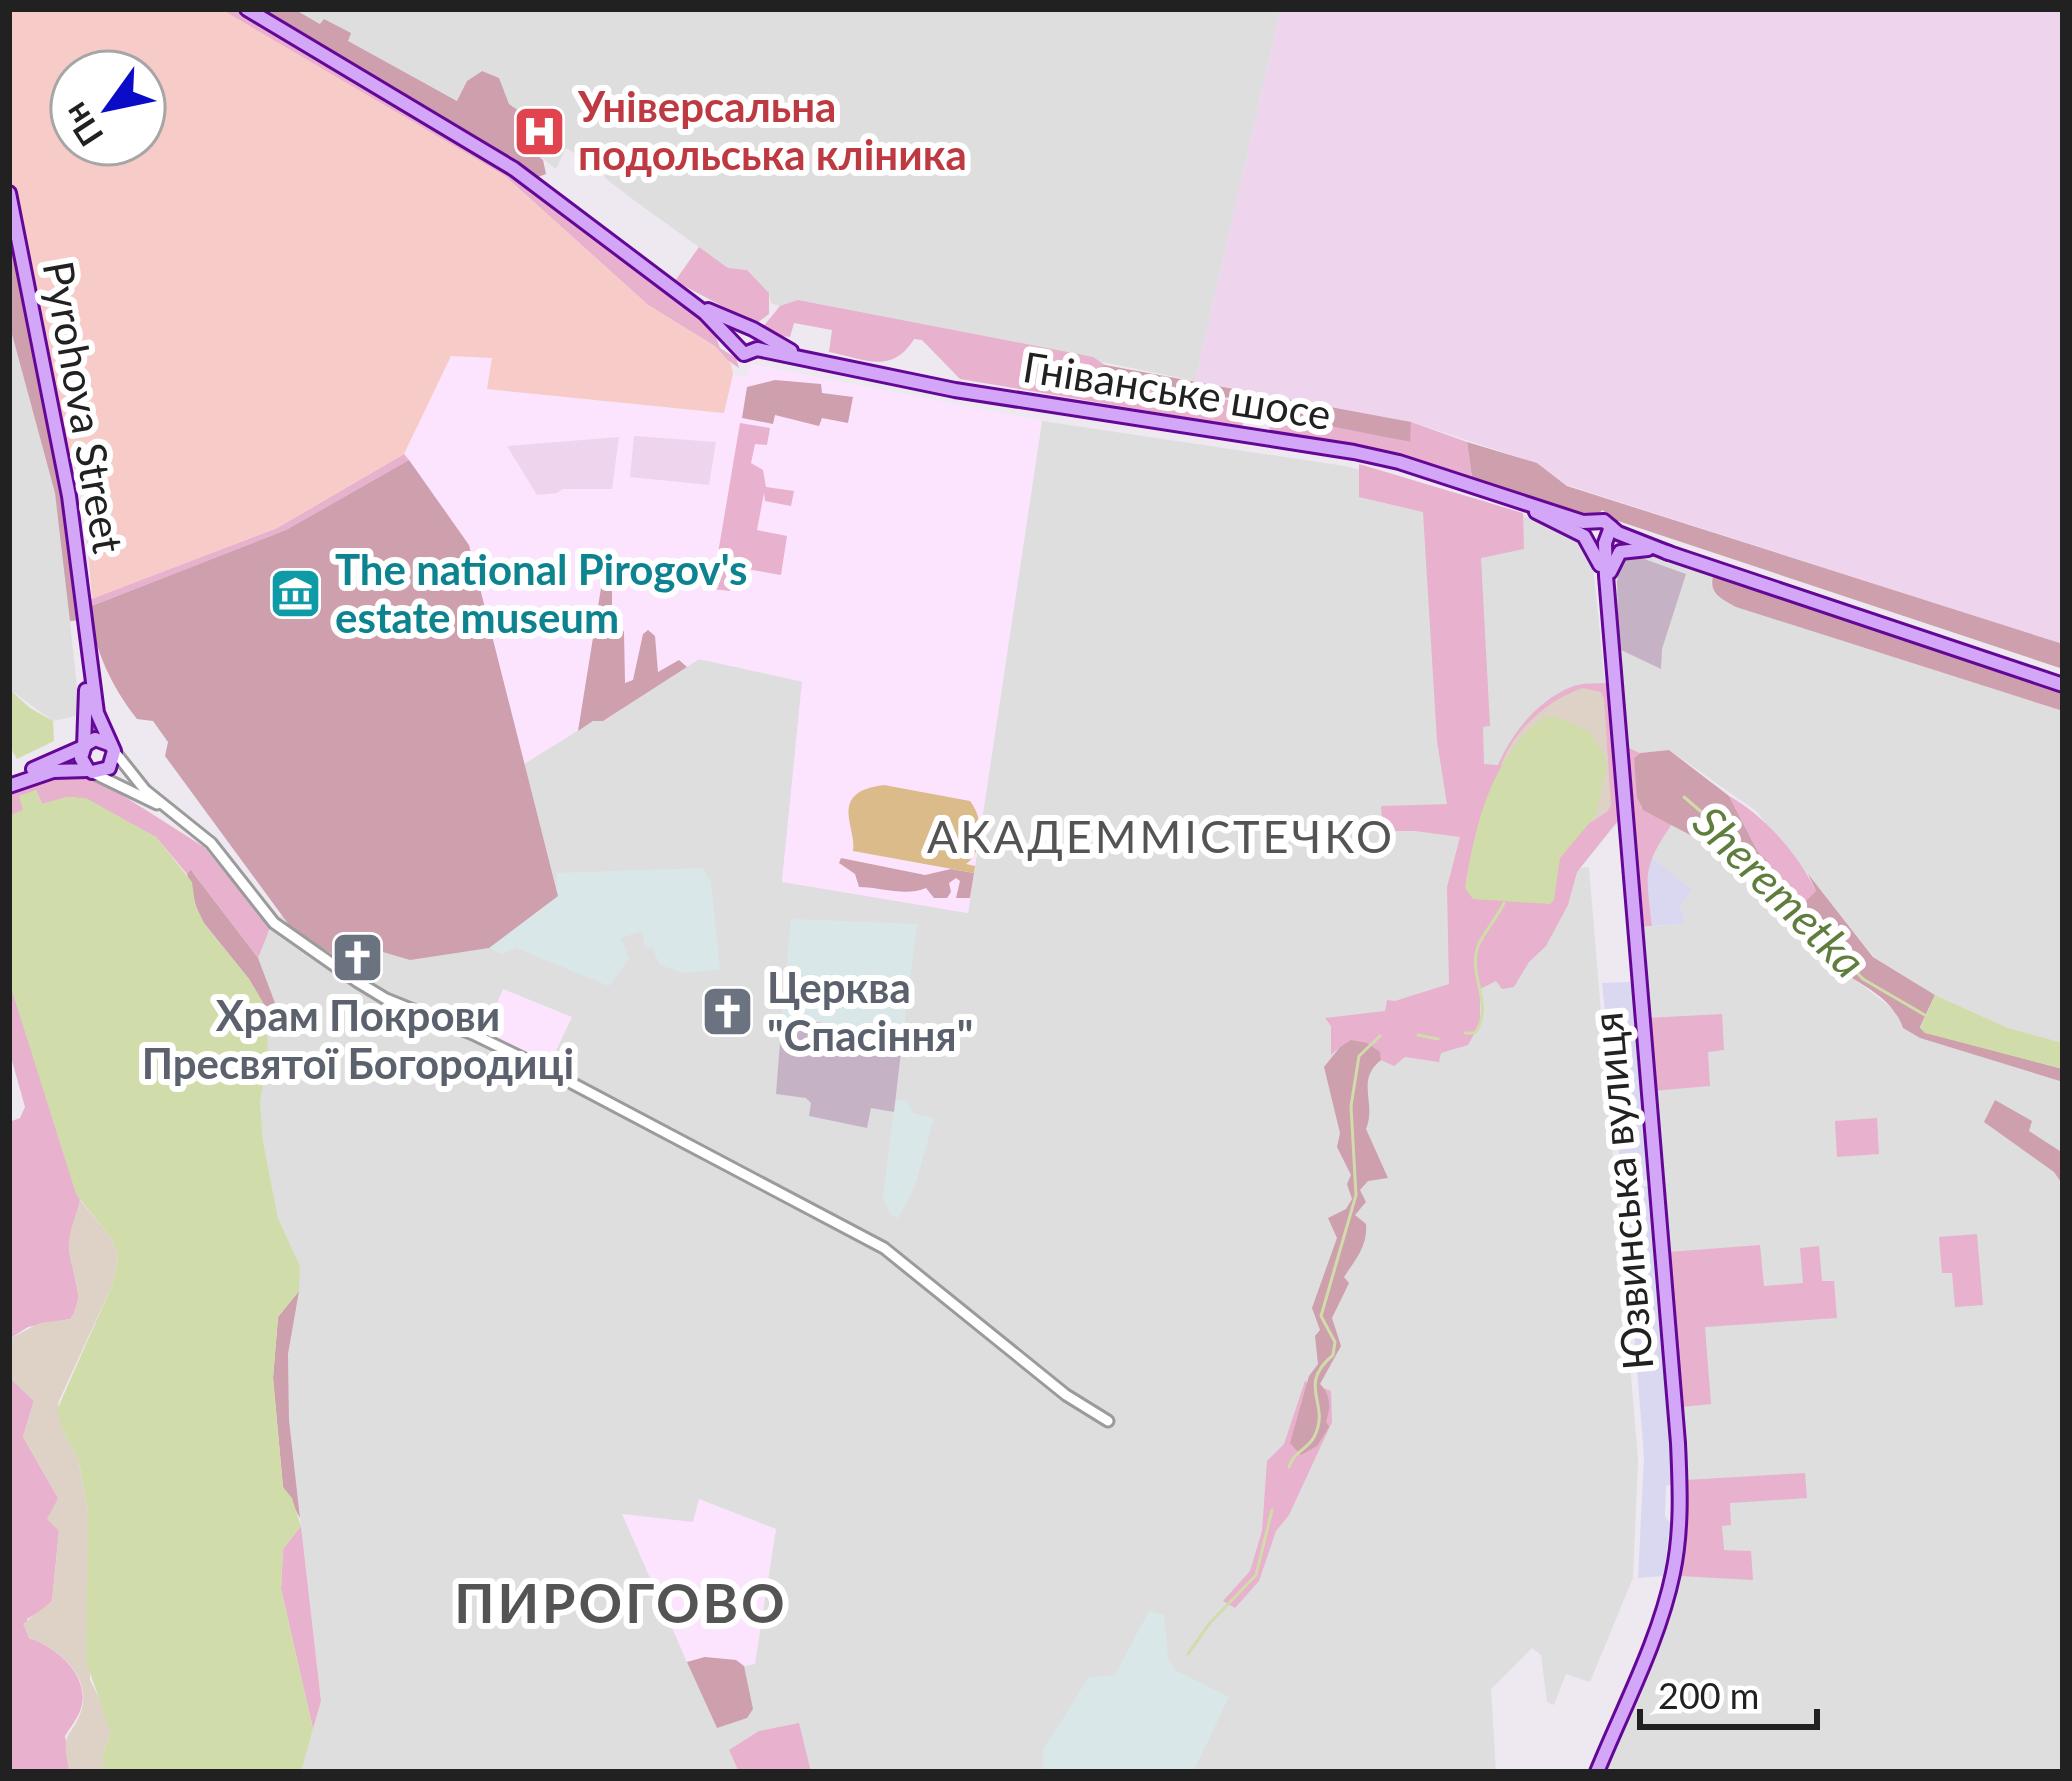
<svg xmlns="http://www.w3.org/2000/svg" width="2072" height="1781" font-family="Lato,sans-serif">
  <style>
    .residential { fill: #dededf }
    .commercial { fill: #d9d8f0 }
    .industrial { fill: #dae7e9 }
    .education { fill: #fde4fe }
    .construction { fill: #c5b3c5 }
    .farmland { fill: #eed4ed }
    .grass { fill: #e8b1cd }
    .forest { fill: #ce9fad }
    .wetland { fill: #ded2c6 }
    .park { fill: #f7cbc8; fill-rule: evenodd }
    .pitch { fill: #dbbb8a }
    .water { fill: #d1dcab }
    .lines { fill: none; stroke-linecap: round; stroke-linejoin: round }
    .stream { stroke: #d1dcab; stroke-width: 3 }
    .minor-casing { stroke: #9b9b9b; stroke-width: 15 }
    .major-casing { stroke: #650796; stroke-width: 18 }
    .minor { stroke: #fff; stroke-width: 9 }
    .major { stroke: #d3a6f8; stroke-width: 12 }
    .labels { text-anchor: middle; stroke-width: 12; stroke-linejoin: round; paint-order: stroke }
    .health-label { font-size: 42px; font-weight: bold; fill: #be3a42; stroke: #fff; text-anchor: start }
    .street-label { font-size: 42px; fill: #212121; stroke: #fff }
    .culture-label { font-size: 42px; font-weight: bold; fill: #0d838f; stroke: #fff; text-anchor: start }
    .worship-label { font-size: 42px; font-weight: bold; fill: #5b616d; stroke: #fff; text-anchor: start }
    .neighbourhood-label { font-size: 45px; letter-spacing: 3px; fill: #545454; stroke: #fff }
    .water-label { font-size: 45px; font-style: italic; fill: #5f7e3d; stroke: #fff }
    .district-label { font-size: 54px; font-weight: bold; letter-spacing: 3px; fill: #545454; stroke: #fff }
  </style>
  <rect width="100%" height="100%" fill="#eee8f1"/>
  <g class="residential">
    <polygon points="294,9 1281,9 1195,381 809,302 780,306 771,303 769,293 747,270 728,268 635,201 605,178 606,173 566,148 556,169 519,140 532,120 509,104 498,78 481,71 467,81 458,101 347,41 350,34 321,24"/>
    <polygon points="9,211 80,620 70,622 80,715 53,721 9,689"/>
    <polygon points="1042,421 1345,466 1485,501 1577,537 1592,556 1619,821 1580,868 1589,867 1638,1460 1633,1578 1590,1682 1566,1674 1554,1705 1547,1702 1541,1655 1532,1648 1491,1689 1496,1772 301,1772 321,1701 289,1420 288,1354 300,1266 278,1218 263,1141 260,1102 268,1054 258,958 263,940 281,915 294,925 410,960 558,895 524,764 593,721 603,721 699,659 803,682 782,881 968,913"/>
    <polygon points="1646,554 1713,575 1711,585 1736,607 2063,711 2063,1043 2008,1028 1935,995 1874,957 1756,811 1669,750 1640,753 1627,747 1616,582 1620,561 1627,556"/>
    <polygon points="1672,824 1726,854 1768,909 1809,941 1835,969 1857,981 1898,1013 1903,1028 1920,1038 2063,1082 2063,1772 1605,1772 1660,1640 1680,1576 1685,1526 1685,1480 1639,927 1684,924 1678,908 1691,890 1650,856"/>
  </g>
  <g class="commercial">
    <polygon points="1650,856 1692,890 1678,908 1683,912 1684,924 1652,926 1647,890"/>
    <polygon points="1632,982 1649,1180 1622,1182 1602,983"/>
    <polygon points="1649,1186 1671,1452 1671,1484 1666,1486 1665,1516 1670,1523 1664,1576 1638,1578 1644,1457 1623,1191 1625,1187"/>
  </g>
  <g class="industrial">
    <polygon points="702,868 711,882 720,969 684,973 660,965 652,947 645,948 642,931 621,938 629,959 609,986 516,948 502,954 489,948 557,896 557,873"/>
    <polygon points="791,919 917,924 903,1035 782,1017"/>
    <polygon points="895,1100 907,1101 913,1113 934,1118 915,1186 898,1218 890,1214 883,1198"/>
    <polygon points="1149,1611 1164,1615 1168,1658 1175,1670 1229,1697 1193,1772 1043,1772 1043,1750 1089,1677 1115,1675"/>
  </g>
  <g class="education">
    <polygon points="451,356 492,358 488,389 724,413 733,374 747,377 751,364 1042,421 968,913 782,882 802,681 699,659 603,721 593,721 524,764 469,546 402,451"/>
    <polygon points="503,989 572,1017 547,1070 482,1039"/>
    <polygon points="699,1499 776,1529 755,1664 744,1666 705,1657 687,1662 622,1514 693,1522"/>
  </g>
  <g class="construction">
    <polygon points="1636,556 1686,574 1662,649 1661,669 1619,649 1617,582 1621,562"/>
    <polygon points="782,1017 903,1035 894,1112 871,1108 867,1128 809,1116 811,1103 806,1098 776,1094"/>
  </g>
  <g class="farmland">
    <polygon points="1281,9 2063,9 2063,644 1567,485 1537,463 1411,422 1195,381"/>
    <polygon points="634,436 716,442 709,485 630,477"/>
    <polygon points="619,437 612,489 563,489 557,493 537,495 507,446"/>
  </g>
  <g class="grass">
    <polygon points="220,9 233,9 425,121 531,188 711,324 720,348 736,358 739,368 717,353 713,345 648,305 505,176"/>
    <polygon points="699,247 728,268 747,270 769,293 769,314 756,324 675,281"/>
    <path d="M 798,300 L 1093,357 L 1105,365 L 1099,367 L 1099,378 L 1181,395 L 1249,402 L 1242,427 L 960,379 L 922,340 L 914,339 C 891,377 859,357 829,352 L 832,330 L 794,323 L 790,337 L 770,335 L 762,328 L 780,306 Z"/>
    <polygon points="1274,404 1281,412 1409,442 1411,422 1467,442 1472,477 1391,453 1269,431"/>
    <polygon points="740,423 770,428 767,445 755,444 751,463 763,470 766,487 794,491 791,506 765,501 764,493 757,530 787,536 781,575 735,567 730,591 712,589"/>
    <polygon points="404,454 409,460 286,530 89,607 88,600 277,528"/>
    <path d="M 1359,464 L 1523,513 L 1524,549 L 1481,558 L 1490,726 L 1483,727 L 1484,764 L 1498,765 C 1512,733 1537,701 1571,687 C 1582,682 1598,684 1610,683 L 1623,814 L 1577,872 L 1568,905 L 1546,946 L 1529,962 L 1514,987 L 1502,989 L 1496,981 L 1480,989 L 1480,1023 L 1468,1045 L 1441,1053 L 1439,1062 L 1405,1057 L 1394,1066 L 1381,1060 L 1380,1052 L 1340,1047 L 1331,1055 L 1331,1026 L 1325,1018 L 1385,1011 L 1387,1000 L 1395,1001 L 1449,984 L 1447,887 L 1460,837 L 1415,831 L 1383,831 L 1381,806 L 1447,804 L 1437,741 L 1423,512 L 1359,497 Z"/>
    <path d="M 1627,747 L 1640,753 L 1634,758 L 1641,807 L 1672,824 C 1642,867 1646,875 1652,926 L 1639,927 Z"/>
    <polygon points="77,775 108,786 204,847 270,928 258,958 192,871 187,874 156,837 73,797 42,804 36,790 24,810 9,816 9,791 52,776"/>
    <path d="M 1729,796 C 1765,816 1797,853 1816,891 L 1802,923 L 1809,941 L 1768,909 L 1726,854 L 1736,842 L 1743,859 L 1758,852 Z"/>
    <polygon points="9,981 80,1200 69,1250 79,1297 74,1314 70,1319 28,1327 9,1339 9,1122 20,1118 25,1107 9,1050"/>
    <polygon points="1722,1014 1724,1050 1708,1052 1710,1086 1652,1091 1646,1018"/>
    <polygon points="1877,1118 1879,1154 1837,1157 1835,1121"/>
    <polygon points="1977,1234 1983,1305 1955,1307 1952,1273 1942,1273 1939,1237"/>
    <polygon points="1760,1245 1764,1286 1803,1283 1800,1248 1819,1246 1822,1281 1834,1281 1837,1318 1705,1327 1711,1404 1681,1407 1668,1252"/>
    <path d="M 9,1377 L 34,1401 L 23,1437 L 58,1498 L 54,1524 L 59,1531 L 52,1601 L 48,1607 L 27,1619 L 29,1638 C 56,1646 93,1678 80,1711 C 77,1719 70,1728 65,1736 L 71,1772 L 9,1772 Z"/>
    <polygon points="1305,1381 1331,1391 1332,1422 1289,1515 1276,1531 1259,1581 1235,1608 1223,1601 1250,1571 1262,1531 1267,1461 1284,1444"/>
    <polygon points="1805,1473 1807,1498 1730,1503 1731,1525 1722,1526 1724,1550 1751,1551 1753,1580 1680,1576 1685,1480"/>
    <polygon points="301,1526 321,1701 313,1729 281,1589 283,1549"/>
    <polygon points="799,1723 811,1772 739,1772 729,1750 759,1731"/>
  </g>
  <g class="forest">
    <polygon points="260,9 294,9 320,24 324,19 351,33 348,41 457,101 467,81 482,71 499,78 509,104 532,120 519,140 543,160 546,174 538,177 493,146"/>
    <polygon points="9,211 65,497 80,620 70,621 55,493 9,323"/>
    <polygon points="1105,365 1411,422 1410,442 1296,419 1268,400 1181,395 1098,378 1099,367"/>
    <polygon points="775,380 821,384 822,393 853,397 848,423 822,418 819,426 775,415 773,424 742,418 747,387"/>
    <polygon points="1467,442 1537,463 1567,486 2063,644 2063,669 1609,518 1603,510 1594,516 1553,506 1472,477"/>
    <path d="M 409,460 L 469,545 L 558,896 L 489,948 L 410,960 L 349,942 L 340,959 L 292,929 L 165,756 L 168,742 L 153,721 L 137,719 C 111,686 94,649 89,607 L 286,530 Z"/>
    <path d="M 1713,576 L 2063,692 L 2063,711 L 1736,607 C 1721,598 1709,594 1713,576 Z"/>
    <polygon points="608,584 612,590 612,617 624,632 625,683 633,680 643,634 648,630 655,636 658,672 679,660 687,667 603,721 593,721 578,731 601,588"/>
    <polygon points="1669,750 1729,796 1758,852 1770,864 1755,881 1736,842 1726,854 1643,810 1637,797 1634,758 1640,753"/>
    <path d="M 841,858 L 925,875 L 951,869 L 974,873 L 970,898 L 956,898 L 960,881 L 956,878 L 949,883 L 951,892 L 947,898 L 934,898 L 926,888 C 905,897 881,887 859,887 L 855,874 L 839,863 Z"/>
    <polygon points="191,870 258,958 275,1003 266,1008 249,979 199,917 187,874"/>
    <path d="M 1808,874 L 1873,957 L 1935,995 L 1920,1027 L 1925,1032 L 2063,1069 L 2063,1082 L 1920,1038 L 1903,1028 C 1884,972 1799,979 1803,904 L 1816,891 Z"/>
    <path d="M 1351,1040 L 1367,1043 L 1380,1052 L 1381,1060 C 1355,1080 1377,1103 1366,1129 L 1388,1178 L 1368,1181 L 1360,1190 L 1366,1202 L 1355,1215 L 1366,1224 C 1368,1246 1355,1260 1344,1277 L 1349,1283 L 1332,1318 L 1341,1346 L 1320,1384 C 1331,1395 1331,1408 1326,1421 L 1329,1427 L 1317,1446 L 1301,1455 L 1290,1443 L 1309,1376 L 1318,1364 L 1315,1336 L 1320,1330 L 1312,1308 L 1337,1238 L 1328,1218 L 1346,1209 L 1352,1199 L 1347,1184 L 1351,1175 L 1337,1147 L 1340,1133 L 1324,1067 L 1340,1047 Z"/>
    <polygon points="1995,1100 2032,1121 2029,1131 2063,1153 2063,1185 2054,1172 1984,1122"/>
    <polygon points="299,1291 288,1354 289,1420 300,1518 283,1487 273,1378 278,1317"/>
    <polygon points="705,1657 736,1660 744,1666 753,1709 747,1718 717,1728 687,1662"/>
  </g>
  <g class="wetland">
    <path d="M 1583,688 L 1601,692 L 1604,699 L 1611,805 L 1607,812 L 1579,830 L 1560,858 L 1501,765 C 1514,730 1547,700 1583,688 Z"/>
    <path d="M 80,1200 L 112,1239 L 118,1257 L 113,1283 L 58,1403 L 64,1434 L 78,1457 L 88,1513 L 90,1680 L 110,1720 L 111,1733 L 103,1754 L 103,1772 L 69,1769 C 59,1728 74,1738 82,1708 C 91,1675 55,1646 29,1638 L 23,1624 L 52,1601 L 59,1531 L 47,1519 L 58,1498 L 23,1437 L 34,1401 L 9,1377 L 9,1339 L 40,1323 L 70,1319 C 87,1295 72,1277 69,1251 C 67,1235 76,1216 80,1200 Z"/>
  </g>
  <path class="park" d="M 9,9 L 221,9 L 505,176 L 648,305 L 716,347 L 731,364 L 733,374 L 724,413 L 487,389 L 492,358 L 451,356 L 404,454 L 277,528 L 92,599 L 83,493 L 50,398 L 9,193 ZM 72,72 L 144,72 L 144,144 L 72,144 Z"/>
  <path class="pitch" d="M 884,785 L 970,801 C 984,819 985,850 966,864 L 975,866 L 974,873 L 853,851 C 858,829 826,792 884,785 Z"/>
  <g class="water">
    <polygon points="9,689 30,708 53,721 54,741 17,759 9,745"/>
    <path d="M 1545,717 L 1556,717 L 1589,731 L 1605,756 L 1606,768 L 1596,815 L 1560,858 L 1554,900 L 1550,904 L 1473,899 L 1465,888 C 1475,826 1491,755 1545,717 Z"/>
    <polygon points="36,790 42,804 66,797 86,798 156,837 192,882 195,904 205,925 249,979 266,1008 268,1054 260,1102 263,1141 278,1218 300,1266 299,1291 278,1317 273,1378 283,1487 292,1498 301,1526 283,1549 281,1589 313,1729 301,1772 103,1772 103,1754 111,1733 86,1661 88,1513 78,1457 64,1434 57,1410 113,1283 118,1257 112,1239 76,1194 9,981 9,816 23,810 19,796"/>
    <polygon points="1935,995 2008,1028 2063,1043 2063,1069 1925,1033 1920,1028"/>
  </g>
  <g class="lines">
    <g class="stream">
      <polyline points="1684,797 1726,833 1863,979 1930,1018"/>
      <path d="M 1465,1033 L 1475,1033 C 1495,1004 1467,977 1478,946 C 1484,932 1497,918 1504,903"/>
      <polyline points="1418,1035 1438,1039"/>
      <path d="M 1289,1467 C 1293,1452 1307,1450 1314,1437 C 1332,1403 1295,1387 1333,1355 L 1335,1342 L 1321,1316 L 1356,1195 L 1351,1106 L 1359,1056 L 1380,1036"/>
      <polyline points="1188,1654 1209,1624 1256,1575 1272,1510"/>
    </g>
    <defs>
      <g id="minor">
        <polyline points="114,751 145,790 211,843 274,923 358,982 386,999 473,1034 547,1070 884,1248 1066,1395 1108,1421"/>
        <polyline points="91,772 157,804"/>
      </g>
      <g id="major">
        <polyline points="247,9 514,169 705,313 744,354 757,349 955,390 1354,452 1399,462 1583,522 1604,521 1618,533 1669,553"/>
        <polyline points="9,193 69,496 97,713 114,751 109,768 92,772"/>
        <polyline points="708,310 753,329 791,351"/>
        <polyline points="1536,512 1584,536 1600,565"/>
        <polyline points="1666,552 2063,685"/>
        <polyline points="1610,572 1620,552 1648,549"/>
        <polyline points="84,747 86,690"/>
        <polyline points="33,769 83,747"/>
        <polyline points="9,786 53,771 88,770 81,758 85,745 95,739 109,744"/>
        <path d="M 1597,1772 C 1623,1708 1659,1641 1673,1573 C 1682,1530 1680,1487 1678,1443 L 1606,576 L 1605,543 L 1611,527"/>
      </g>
    </defs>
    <use href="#minor" class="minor-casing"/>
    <use href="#major" class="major-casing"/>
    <use href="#minor" class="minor"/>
    <use href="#major" class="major"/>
  </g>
  <defs>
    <symbol id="hospital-square" viewBox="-11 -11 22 22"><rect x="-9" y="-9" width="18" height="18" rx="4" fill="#e0444e" stroke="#fff"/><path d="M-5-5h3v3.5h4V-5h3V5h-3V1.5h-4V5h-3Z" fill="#fff"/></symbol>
    <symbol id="museum-square" viewBox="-11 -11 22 22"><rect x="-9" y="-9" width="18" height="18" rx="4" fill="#0f9aa8" stroke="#fff"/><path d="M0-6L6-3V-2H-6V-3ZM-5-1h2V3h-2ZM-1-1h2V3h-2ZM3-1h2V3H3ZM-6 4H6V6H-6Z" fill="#fff"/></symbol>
    <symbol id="church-square" viewBox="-11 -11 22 22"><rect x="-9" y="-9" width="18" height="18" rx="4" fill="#6b7280" stroke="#fff"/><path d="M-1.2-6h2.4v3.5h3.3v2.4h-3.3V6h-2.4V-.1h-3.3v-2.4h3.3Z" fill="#fff"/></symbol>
  </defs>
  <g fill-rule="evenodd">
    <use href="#hospital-square" x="510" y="102" width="59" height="59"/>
    <use href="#museum-square" x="266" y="564" width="59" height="59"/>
    <use href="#church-square" x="328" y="928" width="59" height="59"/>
    <use href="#church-square" x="698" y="982" width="59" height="59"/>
  </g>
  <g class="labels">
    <g class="health-label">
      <text x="578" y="122">Універсальна<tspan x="578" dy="48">подольська кліника</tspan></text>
    </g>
    <g class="street-label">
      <text transform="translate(1177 391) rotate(9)" y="15">Гніванське шосе</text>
      <text transform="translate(83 407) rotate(80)" y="15">Pyrohova Street</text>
      <text transform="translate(1623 1191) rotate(-95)" y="15">Юзвинська вулиця</text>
    </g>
    <g class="culture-label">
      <text x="335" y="585">The national Pirogov's<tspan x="335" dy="48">estate museum</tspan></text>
    </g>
    <g class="worship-label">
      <text x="767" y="1003">Церква<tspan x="767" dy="48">"Спасіння"</tspan></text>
      <text x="358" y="1031" text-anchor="middle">Храм Покрови<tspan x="358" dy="48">Пресвятої Богородиці</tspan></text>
    </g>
    <g class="neighbourhood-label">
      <text x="1161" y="853">АКАДЕММІСТЕЧКО</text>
    </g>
    <g class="water-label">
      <text transform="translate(1779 892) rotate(45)" y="16">Sheremetka</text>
    </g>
    <g class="district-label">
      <text x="621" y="1623">ПИРОГОВО</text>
    </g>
  </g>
  <rect width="2072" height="1781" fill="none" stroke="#212121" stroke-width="24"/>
  <g transform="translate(108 108) rotate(237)"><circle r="57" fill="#ffffff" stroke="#a6a6a6" stroke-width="3"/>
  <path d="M0-9L21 45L0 30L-21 45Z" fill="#0a0cc8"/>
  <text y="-18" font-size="33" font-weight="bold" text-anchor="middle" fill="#212121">Пн</text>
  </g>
  <path d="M1640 1709v18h177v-18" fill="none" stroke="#212121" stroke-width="6"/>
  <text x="1658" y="1709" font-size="36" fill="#212121" stroke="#ffffff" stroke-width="9" paint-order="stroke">200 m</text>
</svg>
